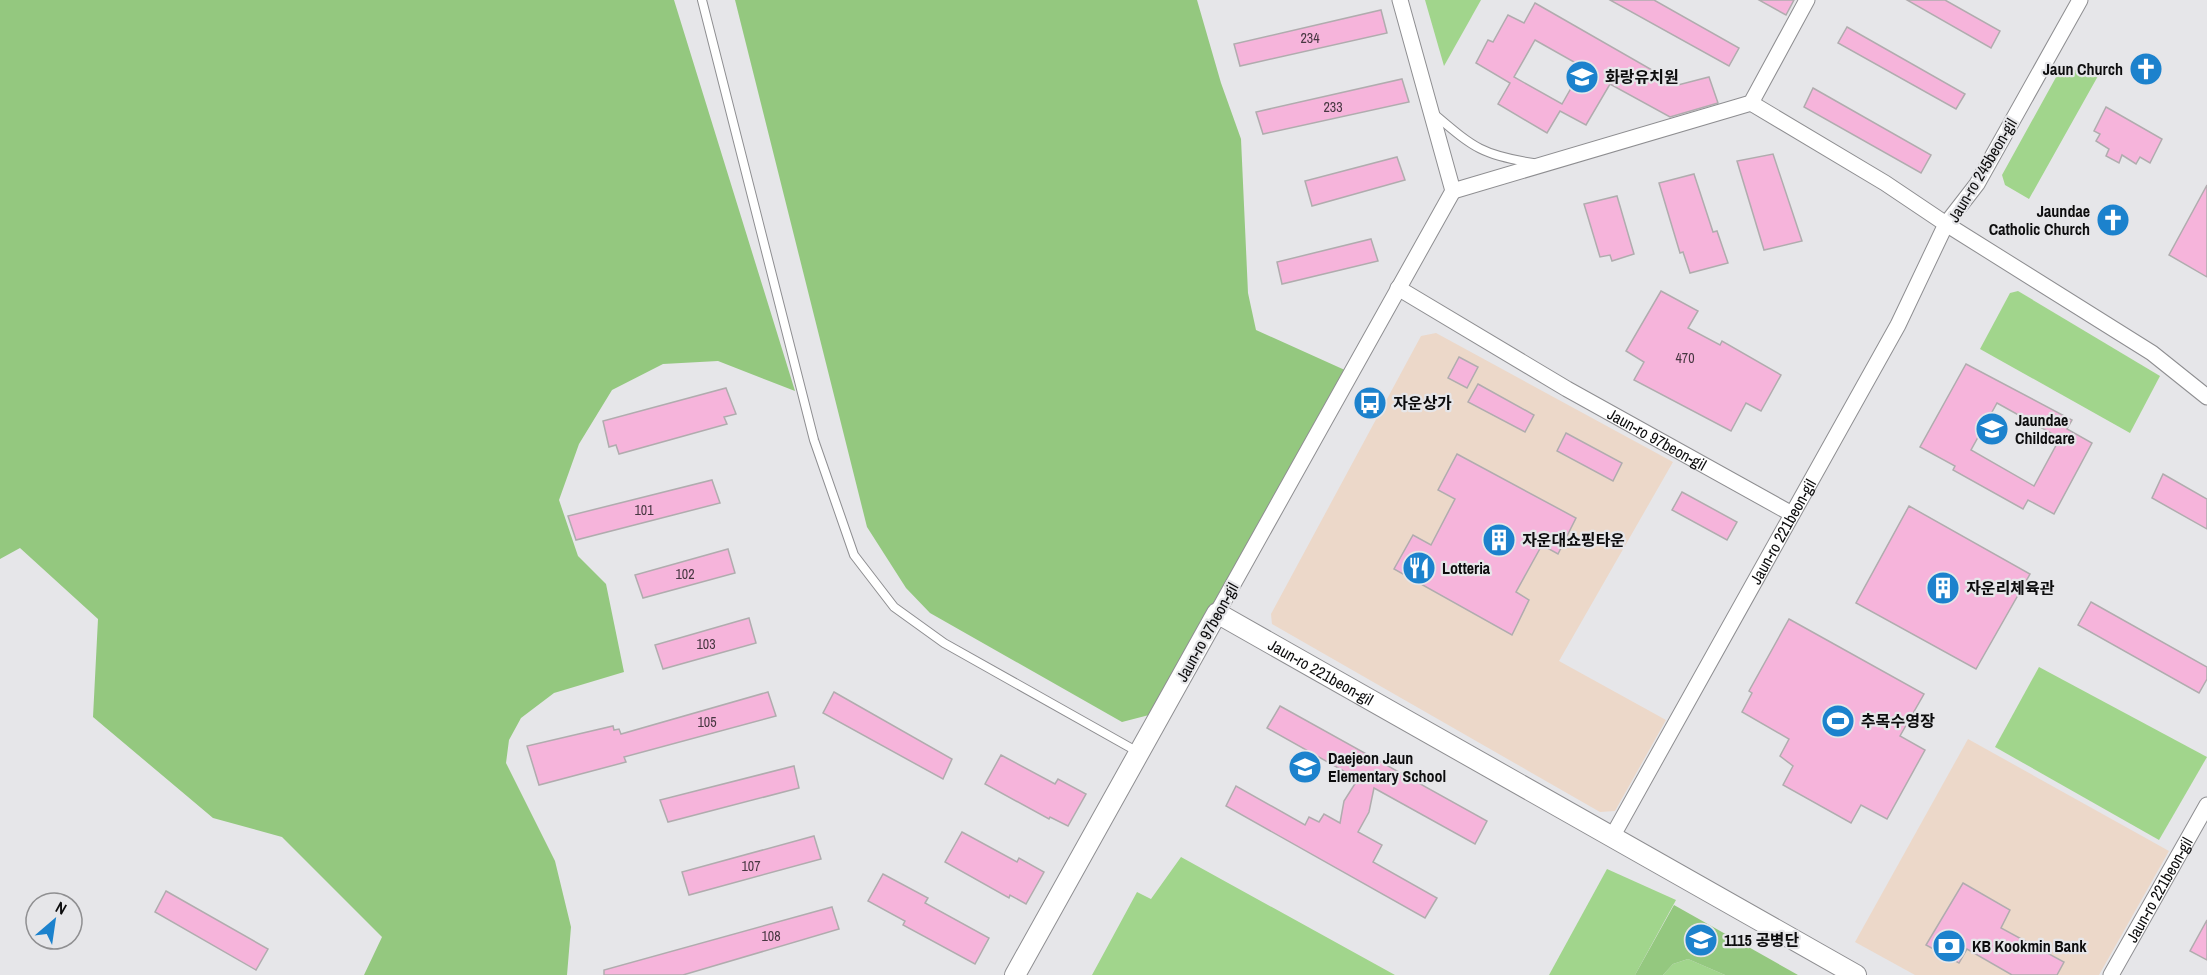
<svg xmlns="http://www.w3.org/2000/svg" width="2207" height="975" font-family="'Archivo Narrow','Noto Sans KR',sans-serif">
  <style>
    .commercial { fill: #ecd8c9 }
    .green { fill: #a1d58c }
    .forest { fill: #94c87f }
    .building { fill: #f6b4db; stroke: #b0acae; stroke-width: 1.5; fill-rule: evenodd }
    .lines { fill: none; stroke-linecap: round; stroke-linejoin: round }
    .service-casing { stroke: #8e8e91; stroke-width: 10 }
    .minor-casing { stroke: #8e8e91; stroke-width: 17 }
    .tertiary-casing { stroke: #8e8e91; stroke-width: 22 }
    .service { stroke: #fff; stroke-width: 8 }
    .minor { stroke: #fff; stroke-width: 15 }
    .tertiary { stroke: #fff; stroke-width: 20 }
    .labels { text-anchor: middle; stroke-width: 4.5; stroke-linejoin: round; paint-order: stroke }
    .number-label { font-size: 14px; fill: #473741 }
    .poi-label { font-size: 16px; font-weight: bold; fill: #0d0d0e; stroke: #e6e6e9; text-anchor: start }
    .street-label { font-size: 16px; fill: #0d0d0e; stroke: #e6e6e9 }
  </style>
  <rect width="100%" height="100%" fill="#e6e6e9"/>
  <g class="commercial">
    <polygon points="1436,333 1673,462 1559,661 1666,720 1615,811 1600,812 1272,624 1271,614 1421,336"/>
    <polygon points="1968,739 2169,851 2099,975 1915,975 1855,942"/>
  </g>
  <g class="green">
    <polygon points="1425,0 1481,0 1444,66"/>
    <polygon points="2083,68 2098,76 2029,199 2005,185 2002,175 2060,70 2065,72"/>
    <polygon points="2018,291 2160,376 2130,433 1980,349 2010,293"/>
    <polygon points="2039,667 2207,757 2159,840 1995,747"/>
    <polygon points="1181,857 1395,975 1092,975 1137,892 1151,899"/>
    <polygon points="1607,869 1676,900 1635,975 1549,975"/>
    <polygon points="1688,959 1725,975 1663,975 1673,964"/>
  </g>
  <g class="forest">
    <polygon points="0,0 674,0 795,391 718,361 663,364 612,390 579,444 559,500 578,556 606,584 624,672 554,693 521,718 509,740 506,763 555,861 571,927 567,975 364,975 382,937 282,837 213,818 93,717 98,619 20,548 0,559"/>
    <polygon points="735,0 1197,0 1221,83 1241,139 1248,293 1256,330 1347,371 1149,715 1122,722 930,613 906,588 867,527"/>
    <polygon points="1674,905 1798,975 1725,975 1688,959 1673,964 1663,975 1635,975"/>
  </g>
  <g class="building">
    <polygon points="1610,0 1654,0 1739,48 1729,66"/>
    <polygon points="1759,0 1794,0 1786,15"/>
    <polygon points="1907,0 1945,0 2000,31 1991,48"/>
    <path d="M 1535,3 L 1678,85 L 1709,77 L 1718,103 L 1670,117 L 1610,84 L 1586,125 L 1560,111 L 1547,133 L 1498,104 L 1510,83 L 1476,63 L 1488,40 L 1493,42 L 1508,15 L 1524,23 ZM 1535,40 L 1583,67 L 1562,104 L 1514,77 Z"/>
    <polygon points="1381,10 1387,33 1240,66 1234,44"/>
    <polygon points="1847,27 1965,94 1956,109 1838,43"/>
    <polygon points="1402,79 1409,102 1263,134 1256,112"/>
    <polygon points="1813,88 1931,155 1921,173 1804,107"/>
    <polygon points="2106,107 2162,139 2150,163 2140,157 2136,164 2122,155 2119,163 2106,156 2109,149 2096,141 2100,134 2094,131"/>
    <polygon points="1773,154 1802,241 1764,250 1737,161"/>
    <polygon points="1397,157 1405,180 1312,206 1305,181"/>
    <polygon points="1694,174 1713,232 1717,231 1728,263 1690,273 1683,252 1680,253 1659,183"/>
    <polygon points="2207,185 2207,277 2169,255"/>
    <polygon points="1617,196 1634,254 1612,261 1610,255 1600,257 1584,204"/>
    <polygon points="1371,239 1378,261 1282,284 1277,262"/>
    <polygon points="1661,291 1698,311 1688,328 1720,345 1722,341 1781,375 1761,411 1746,403 1731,431 1634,380 1644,362 1626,351"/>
    <polygon points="1459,357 1478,367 1467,388 1448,378"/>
    <path d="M 1966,364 L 2072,420 L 2067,429 L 2092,443 L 2054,514 L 2028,500 L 2023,509 L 1953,470 L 1955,466 L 1920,447 ZM 1997,403 L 2060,438 L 2034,486 L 1971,450 Z"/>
    <polygon points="1478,384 1534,415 1525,432 1468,402"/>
    <polygon points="726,388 736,414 724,417 727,424 619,454 616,445 609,447 603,421"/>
    <polygon points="1566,433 1622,463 1613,481 1557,451"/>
    <polygon points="1457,454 1576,518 1558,554 1542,545 1516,592 1529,600 1512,635 1394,569 1413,535 1431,545 1455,499 1438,490"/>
    <polygon points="2163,474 2207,499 2207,529 2152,498"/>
    <polygon points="712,480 720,503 576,540 568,516"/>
    <polygon points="1682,492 1737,522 1727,540 1672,510"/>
    <polygon points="1909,506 2030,574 1976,669 1856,603"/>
    <polygon points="728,549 735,573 643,598 635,575"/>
    <polygon points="2091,602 2207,667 2207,679 2199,693 2078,625"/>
    <polygon points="749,618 756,643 663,669 655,645"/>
    <polygon points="1789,619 1924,694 1900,736 1925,750 1887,819 1861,805 1851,823 1783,785 1793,766 1780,756 1789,739 1742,712 1752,693 1749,691"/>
    <polygon points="768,692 776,716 624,757 626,762 539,785 527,746 613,726 614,730 619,729 621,734"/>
    <polygon points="834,692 952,759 943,779 823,713"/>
    <polygon points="1280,706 1487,821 1475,844 1374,788 1369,812 1358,832 1382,845 1373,862 1437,898 1425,918 1226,806 1236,786 1305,825 1309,817 1319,822 1324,814 1340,823 1344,801 1358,779 1267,728"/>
    <polygon points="1001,755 1055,784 1058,779 1086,794 1068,826 1050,817 1049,819 985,784"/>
    <polygon points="794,766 799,788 668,822 660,800"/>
    <polygon points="962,832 1017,862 1019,858 1044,872 1026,904 1010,895 1009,898 945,862"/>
    <polygon points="814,836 821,859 689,895 682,872"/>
    <polygon points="883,874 928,898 925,903 989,938 975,964 903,925 905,921 868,901"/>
    <polygon points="1963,883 2010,910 2001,928 2064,962 2057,975 2012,975 1967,949 1959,963 1926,945"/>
    <polygon points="166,891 268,949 256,970 155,912"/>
    <polygon points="832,907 839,929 683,975 604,975 604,970"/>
    <polygon points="2207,920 2207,960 2190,951"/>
  </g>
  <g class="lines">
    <defs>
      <g id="service">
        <polyline points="702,0 814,440 854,555 894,607 944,643 1138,752"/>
        <path d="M 1434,114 C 1473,147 1481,155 1533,163"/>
      </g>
      <g id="minor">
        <polyline points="2080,0 1977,184 1946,224 2152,353 2207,397"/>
        <polyline points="1453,191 1751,103 1807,0"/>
        <path id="s1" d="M 1398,288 L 1567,389 L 1792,514"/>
        <polyline points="1217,613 1453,191 1400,0"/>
        <path id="s2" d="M 1612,837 L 1898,325 L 1946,224 L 1885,183 L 1751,103"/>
        <path id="s3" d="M 2111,975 L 2207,805"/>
      </g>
      <g id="tertiary">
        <path id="s4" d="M 1015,975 L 1217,613 L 1856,975"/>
      </g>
    </defs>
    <use href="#service" class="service-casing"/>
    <use href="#minor" class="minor-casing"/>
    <use href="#tertiary" class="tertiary-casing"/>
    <use href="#service" class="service"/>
    <use href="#minor" class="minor"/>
    <use href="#tertiary" class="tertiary"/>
  </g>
  <defs>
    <symbol id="church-disc" viewBox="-11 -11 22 22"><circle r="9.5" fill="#1c82cd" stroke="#e6e6e9"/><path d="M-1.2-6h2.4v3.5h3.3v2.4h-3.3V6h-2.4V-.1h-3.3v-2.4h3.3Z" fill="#fff"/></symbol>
    <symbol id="school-disc" viewBox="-11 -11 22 22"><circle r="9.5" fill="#1c82cd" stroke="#e6e6e9"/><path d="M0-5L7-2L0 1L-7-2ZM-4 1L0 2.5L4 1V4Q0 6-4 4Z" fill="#fff"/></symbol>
    <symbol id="bus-disc" viewBox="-11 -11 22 22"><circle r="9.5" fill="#1c82cd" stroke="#e6e6e9"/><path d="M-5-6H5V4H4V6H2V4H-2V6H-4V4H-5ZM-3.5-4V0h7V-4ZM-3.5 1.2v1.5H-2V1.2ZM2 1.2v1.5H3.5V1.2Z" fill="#fff"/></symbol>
    <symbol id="building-disc" viewBox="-11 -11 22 22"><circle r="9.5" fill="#1c82cd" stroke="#e6e6e9"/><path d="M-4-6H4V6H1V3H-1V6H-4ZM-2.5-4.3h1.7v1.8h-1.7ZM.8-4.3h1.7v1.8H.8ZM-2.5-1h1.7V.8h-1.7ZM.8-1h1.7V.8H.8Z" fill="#fff"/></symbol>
    <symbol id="restaurant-disc" viewBox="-11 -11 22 22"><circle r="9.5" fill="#1c82cd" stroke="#e6e6e9"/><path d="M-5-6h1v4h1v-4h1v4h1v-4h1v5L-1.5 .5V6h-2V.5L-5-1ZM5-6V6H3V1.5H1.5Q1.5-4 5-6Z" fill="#fff"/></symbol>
    <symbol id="stadium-disc" viewBox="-11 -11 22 22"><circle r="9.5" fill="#1c82cd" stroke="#e6e6e9"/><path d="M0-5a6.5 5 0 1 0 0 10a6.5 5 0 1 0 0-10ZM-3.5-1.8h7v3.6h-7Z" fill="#fff"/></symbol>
    <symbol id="university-disc" viewBox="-11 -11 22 22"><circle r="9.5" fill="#1c82cd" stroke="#e6e6e9"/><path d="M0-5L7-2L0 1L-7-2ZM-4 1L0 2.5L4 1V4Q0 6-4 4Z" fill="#fff"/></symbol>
    <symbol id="bank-disc" viewBox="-11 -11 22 22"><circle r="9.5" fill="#1c82cd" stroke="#e6e6e9"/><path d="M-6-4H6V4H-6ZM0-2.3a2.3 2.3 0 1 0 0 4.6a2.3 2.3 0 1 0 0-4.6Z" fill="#fff"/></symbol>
  </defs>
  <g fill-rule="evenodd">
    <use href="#church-disc" x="2127" y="50" width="38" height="38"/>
    <use href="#school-disc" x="1563" y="58" width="38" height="38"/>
    <use href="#church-disc" x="2094" y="201" width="38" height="38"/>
    <use href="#bus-disc" x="1351" y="384" width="38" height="38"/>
    <use href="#school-disc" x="1973" y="410" width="38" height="38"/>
    <use href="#building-disc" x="1480" y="521" width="38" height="38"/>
    <use href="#restaurant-disc" x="1400" y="549" width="38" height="38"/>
    <use href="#building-disc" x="1924" y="569" width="38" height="38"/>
    <use href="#stadium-disc" x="1819" y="702" width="38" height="38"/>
    <use href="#school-disc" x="1286" y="748" width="38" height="38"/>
    <use href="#university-disc" x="1682" y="921" width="38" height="38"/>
    <use href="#bank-disc" x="1930" y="927" width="38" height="38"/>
  </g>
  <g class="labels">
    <g class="number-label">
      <text x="1310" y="43">234</text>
      <text x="1333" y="112">233</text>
      <text x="1685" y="363">470</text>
      <text x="644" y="515">101</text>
      <text x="685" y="579">102</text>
      <text x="706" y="649">103</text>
      <text x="707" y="727">105</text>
      <text x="751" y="871">107</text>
      <text x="771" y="941">108</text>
    </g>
    <g class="poi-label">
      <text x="2123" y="75" text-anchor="end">Jaun Church</text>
      <text x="1605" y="83">화랑유치원</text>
      <text x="2090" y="217" text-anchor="end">Jaundae<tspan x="2090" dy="18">Catholic Church</tspan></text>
      <text x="1393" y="409">자운상가</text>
      <text x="2015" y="426">Jaundae<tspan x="2015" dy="18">Childcare</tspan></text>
      <text x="1522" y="546">자운대쇼핑타운</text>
      <text x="1442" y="574">Lotteria</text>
      <text x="1966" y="594">자운리체육관</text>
      <text x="1861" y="727">추목수영장</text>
      <text x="1328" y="764">Daejeon Jaun<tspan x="1328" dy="18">Elementary School</tspan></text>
      <text x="1724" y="946">1115 공병단</text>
      <text x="1972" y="952">KB Kookmin Bank</text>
    </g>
    <g class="street-label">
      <text transform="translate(1982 170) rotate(-59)" y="6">Jaun-ro 245beon-gil</text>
      <text dy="6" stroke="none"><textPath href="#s1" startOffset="300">Jaun-ro 97beon-gil</textPath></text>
      <text dy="6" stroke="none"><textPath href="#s2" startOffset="350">Jaun-ro 221beon-gil</textPath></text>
      <text transform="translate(1207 632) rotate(-61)" y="6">Jaun-ro 97beon-gil</text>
      <text dy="6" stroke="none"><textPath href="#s4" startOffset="534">Jaun-ro 221beon-gil</textPath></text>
      <text dy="6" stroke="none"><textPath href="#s3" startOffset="98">Jaun-ro 221beon-gil</textPath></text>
    </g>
  </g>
  <g transform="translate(54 921) rotate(29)"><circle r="28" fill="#e6e6e9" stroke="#8f8f91" stroke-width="1.5"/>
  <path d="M0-4.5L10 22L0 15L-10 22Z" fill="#1c82cd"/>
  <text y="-9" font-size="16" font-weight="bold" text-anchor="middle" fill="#0d0d0e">N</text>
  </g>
</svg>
